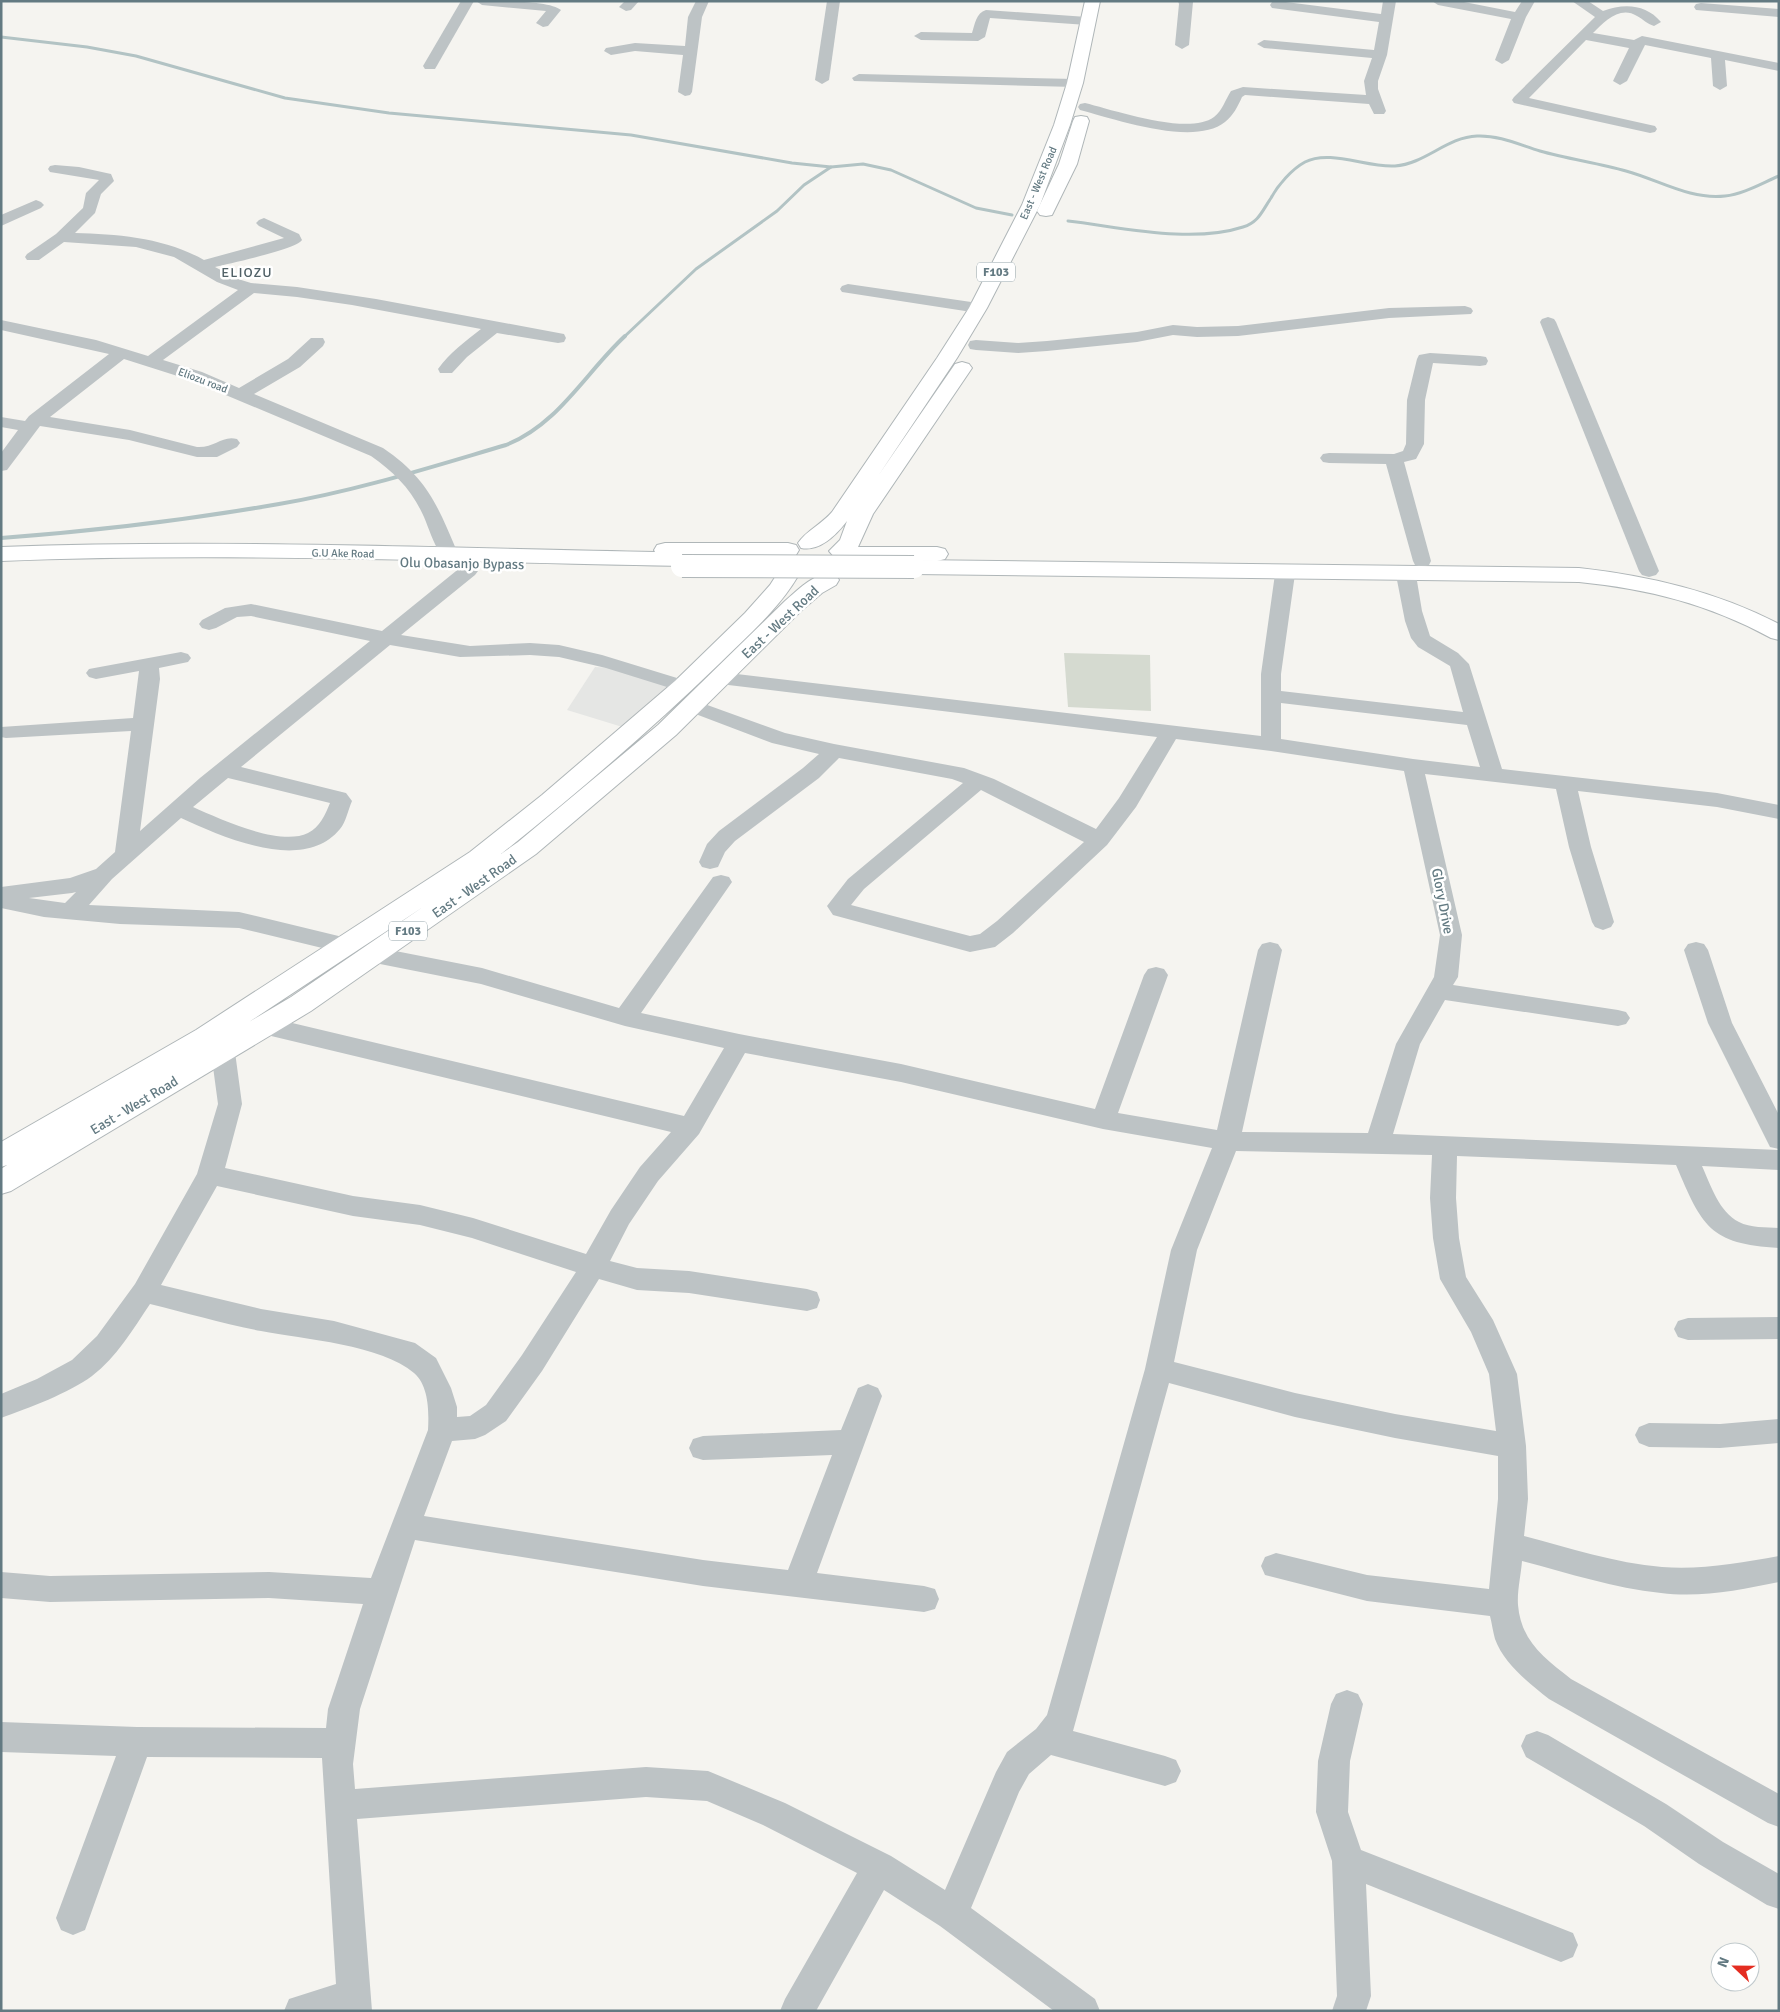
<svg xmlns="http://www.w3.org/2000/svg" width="1780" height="2012" font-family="Signika,sans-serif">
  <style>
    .built { fill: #e5e6e4 }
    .green { fill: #d5dad0 }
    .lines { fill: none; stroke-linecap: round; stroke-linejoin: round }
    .stream-far1 { stroke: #b2c3c4; stroke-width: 3 }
    .stream { stroke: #b2c3c4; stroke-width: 4 }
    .major-casing { stroke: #afb6b8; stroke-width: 2 }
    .minor { fill: #bdc3c5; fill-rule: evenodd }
    .major { fill: #fff; fill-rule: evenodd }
    .major-bridge-casing { stroke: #afb6b8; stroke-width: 24; stroke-linecap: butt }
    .major-bridge { stroke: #fff; stroke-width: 22 }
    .labels { text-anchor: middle; stroke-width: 5; stroke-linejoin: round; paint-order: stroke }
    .far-street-label { font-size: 11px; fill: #637a82; stroke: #fff }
    .shield { fill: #fff; stroke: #92a2a8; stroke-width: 1 }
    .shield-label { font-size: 12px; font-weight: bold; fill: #637a82 }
    .far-quarter-label { font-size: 14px; letter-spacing: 1px; fill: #516167; stroke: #fff }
    .street-label { font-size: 14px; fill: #637a82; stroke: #fff }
  </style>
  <rect width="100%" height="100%" fill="#f5f4f0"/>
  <polygon class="built" points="595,667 614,668 675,686 629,729 567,710"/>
  <polygon class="green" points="1064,653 1150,655 1151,711 1068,707"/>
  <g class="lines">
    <g class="stream-far1">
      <polyline points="1,37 87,47 136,56 285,98 389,113 631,135 792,163 831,167"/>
      <path d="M 1068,221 C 1121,227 1191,244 1243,227 C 1259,222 1262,211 1271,198 C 1278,185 1292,169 1305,162 C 1330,149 1367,168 1395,166 C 1425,164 1447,137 1477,136 C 1499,135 1520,145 1540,151 C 1568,159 1598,163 1626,171 C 1659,180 1690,200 1725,196 C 1744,194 1762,183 1779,176"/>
      <polyline points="624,337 696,269 777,211 804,185 831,167 863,164 891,170 976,208 1012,215"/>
    </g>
    <path class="stream" d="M 1,538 C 94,531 187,520 279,504 C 356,491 431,467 506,445 C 558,425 586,372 625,336"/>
    <defs>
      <g id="major">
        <path d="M 1085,1 L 1100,1 L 1083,83 L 1070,125 L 1040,205 L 987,308 L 957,358 L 878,476 L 955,364 L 962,362 L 969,364 L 972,368 L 873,514 L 858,547 L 937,547 L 945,549 L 948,554 L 945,559 L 937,561 L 843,560 L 835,558 L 829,551 L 840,540 L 847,521 C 837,534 820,552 801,548 L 798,543 C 807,530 822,524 832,512 L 937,358 L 969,308 L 1022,205 L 1054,125 L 1067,83 Z"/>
        <polygon points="1081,116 1087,117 1089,121 1077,164 1052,215 1046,216 1040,215 1037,211 1059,164 1073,121 1075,117"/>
        <path d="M 665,543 L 788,543 L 796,545 L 799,550 L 796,555 L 788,557 L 693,557 L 695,559 L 692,564 L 684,566 C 457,562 229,552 1,561 L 1,547 C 219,539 438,548 655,552 L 654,550 L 657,545 Z"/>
        <path d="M 914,560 L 1579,568 C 1649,576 1716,591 1779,624 L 1779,640 L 1771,638 C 1708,604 1649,589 1579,582 L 914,574 L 906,572 L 903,567 L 906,562 Z"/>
        <path d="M 787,569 L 795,571 L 798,576 C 778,610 747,636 719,664 C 650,731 576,794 501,854 L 518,842 L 658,725 L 785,601 C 799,589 816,570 836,575 L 839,580 L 836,585 L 822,593 L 801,611 L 676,735 L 536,854 L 311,1011 L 11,1191 L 1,1194 L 1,1169 L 7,1165 L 1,1167 L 1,1142 L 196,1030 L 470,852 L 542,795 L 675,681 L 745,613 L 770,585 L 779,571 ZM 423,907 L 291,997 L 249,1022 Z"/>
      </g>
    </defs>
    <use href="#major" class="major-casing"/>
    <g class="minor">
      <polygon points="461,1 474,1 435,69 425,69 423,66"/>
      <path d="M 476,1 C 493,1 550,0 561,10 L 548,26 L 543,27 L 536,23 L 546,11 L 482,5 Z"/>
      <polygon points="625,1 639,1 631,10 626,11 619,7"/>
      <polygon points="696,1 709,1 702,17 692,92 690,95 685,96 678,92 683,55 635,51 611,55 604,51 606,48 635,43 685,46 688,17"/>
      <polygon points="827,1 840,1 829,80 822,84 815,80"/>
      <polygon points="1178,1 1193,2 1189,45 1182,49 1175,45 1179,4"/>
      <path d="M 1278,1 L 1381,14 L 1383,1 L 1396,1 L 1387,55 L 1378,81 L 1378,89 L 1386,111 L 1384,114 L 1374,114 L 1369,104 L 1245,95 L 1242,97 C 1238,106 1233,116 1225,122 C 1194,147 1115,119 1080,110 L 1078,107 L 1080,104 L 1085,103 C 1114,110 1188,136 1214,117 C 1223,110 1225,100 1231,91 L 1243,87 L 1366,95 L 1364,81 L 1372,58 L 1264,48 L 1257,44 L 1264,40 L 1374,50 L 1379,22 L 1272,8 L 1270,5 L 1272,2 Z"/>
      <polygon points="1432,1 1459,1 1515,12 1522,1 1535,1 1526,17 1509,60 1502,64 1495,60 1511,19 1438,5"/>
      <path d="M 1572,1 L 1588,1 L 1603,11 C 1624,3 1646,4 1661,22 L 1654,26 C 1647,24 1643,19 1637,16 C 1620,5 1604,22 1593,33 L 1634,40 L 1642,36 L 1779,63 L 1779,71 L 1725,60 L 1727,86 L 1720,90 L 1713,86 L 1711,58 L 1645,45 L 1627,81 L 1620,85 L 1613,81 L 1629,48 L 1586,40 L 1529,98 L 1655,126 L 1657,129 L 1655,132 L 1650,133 L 1514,103 L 1512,100 L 1514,97 L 1595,17 Z"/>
      <polygon points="1701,3 1779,9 1779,17 1696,10 1694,7 1696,4"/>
      <path d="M 986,10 L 1087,17 L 1094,21 L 1087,25 L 990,18 L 985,37 L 978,41 L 921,40 L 914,36 L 921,32 L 972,33 C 975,24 976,13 986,10 Z"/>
      <polygon points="859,74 1075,79 1082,83 1075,87 854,81 852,78"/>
      <path d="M 55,165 L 79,167 L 111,174 L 114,181 L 101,194 L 95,213 L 75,233 C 119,234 165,238 204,260 L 284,238 L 259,226 L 256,223 L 259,220 L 264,218 L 299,234 L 302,240 C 295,250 230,263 215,267 L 238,279 L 251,283 L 297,287 L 376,299 L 564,334 L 566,338 L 564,342 L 558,343 L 497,333 L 467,357 L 452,373 L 440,373 L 438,369 C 449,353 466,341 481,329 L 352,305 L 297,297 L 254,293 L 163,360 L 202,372 L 239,388 L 288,359 L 311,338 L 323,338 L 325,342 L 323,346 L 300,367 L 254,394 L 383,448 C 426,477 437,504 456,549 L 454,553 L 447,555 L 440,553 C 433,542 429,529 424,517 C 412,490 395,473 371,456 L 190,380 L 124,359 L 50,417 L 130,430 L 197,447 C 215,448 222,435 237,439 L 240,443 L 237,447 L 217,457 L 197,457 L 129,440 L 40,426 L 7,470 L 1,471 L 1,453 L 18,430 L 1,427 L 1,417 L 25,421 L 29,416 L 109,354 L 1,330 L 1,320 L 96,340 L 148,356 L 238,290 L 217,282 L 174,257 L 136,247 L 64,242 L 39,260 L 27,260 L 25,257 L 27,254 L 56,234 L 83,208 L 86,193 L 99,180 L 50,172 L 48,169 L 50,166 Z"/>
      <polygon points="36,200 41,202 44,205 41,208 1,226 1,215"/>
      <polygon points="848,284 978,303 984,305 986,308 984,311 978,313 842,292 840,289 842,286"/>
      <polygon points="1465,306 1471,308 1473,311 1471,314 1389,318 1238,336 1197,337 1173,335 1137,342 1047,351 1018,353 976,350 970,349 968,345 970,341 976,340 1018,343 1047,341 1137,332 1173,325 1197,327 1238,326 1389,308"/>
      <polygon points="1548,317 1554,319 1556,322 1659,571 1656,575 1649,577 1642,575 1639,571 1540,322 1542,319"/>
      <polygon points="1430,353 1480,356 1486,357 1488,361 1486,365 1480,366 1433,363 1425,400 1424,444 1416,459 1404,462 1431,561 1429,565 1422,567 1415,565 1413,561 1386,464 1329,463 1323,462 1320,458 1323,454 1329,453 1394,454 1403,451 1406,444 1407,400 1417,359 1419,355"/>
      <path d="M 468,565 L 475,567 L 478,571 L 475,575 L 401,635 L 470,646 L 530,643 L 559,645 L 602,655 L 690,682 L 693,686 L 690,690 L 683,692 L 606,668 L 559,657 L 530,655 L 460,657 L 390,645 L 241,767 L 346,793 L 352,801 C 348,810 346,822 340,829 C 303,874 223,837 181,818 L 112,879 L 89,905 L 239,912 L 355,940 L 359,946 L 355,952 L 347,954 L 239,928 L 120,924 L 44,917 L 1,908 L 1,887 L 70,878 L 96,869 L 115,852 L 131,731 L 6,738 L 1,737 L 1,727 L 133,718 L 139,671 L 96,679 L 89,677 L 86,673 L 89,669 L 181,652 L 188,654 L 191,658 L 188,662 L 159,668 L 160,679 L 140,831 L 200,778 L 370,641 L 251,616 L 237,617 L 216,628 L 209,630 L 202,628 L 199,624 L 202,620 L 225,608 L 251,604 L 382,631 L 461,567 ZM 228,778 L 330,803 C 325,815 320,827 308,833 C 280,847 220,819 193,807 ZM 76,892 L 65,903 L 29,898 L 72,893 Z"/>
      <path d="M 1285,568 L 1292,570 L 1295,574 L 1281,674 L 1281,691 L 1463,712 L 1450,666 L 1418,647 L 1411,638 L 1405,621 L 1396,575 L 1399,571 L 1406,569 L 1413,571 L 1416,575 L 1422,611 L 1430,636 L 1458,653 L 1469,664 L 1502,769 L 1717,793 L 1779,805 L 1779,819 L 1717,807 L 1578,791 L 1591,847 L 1614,922 L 1611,927 L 1603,930 L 1595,927 L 1592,922 L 1569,847 L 1556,789 L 1425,774 L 1462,935 L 1458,977 L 1453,985 L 1618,1010 L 1626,1012 L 1630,1018 L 1626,1024 L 1618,1026 L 1445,1000 L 1420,1044 L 1393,1134 L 1779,1150 L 1779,1170 L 1702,1166 C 1711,1186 1719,1212 1739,1222 C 1750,1228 1766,1227 1779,1228 L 1779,1248 C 1709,1244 1702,1226 1676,1165 L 1457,1156 L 1456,1198 L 1459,1238 L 1466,1277 L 1493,1320 L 1517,1374 L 1526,1446 L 1528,1499 L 1524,1536 C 1569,1548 1615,1563 1662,1567 C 1701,1570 1740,1563 1779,1556 L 1779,1582 C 1740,1590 1700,1598 1661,1593 C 1613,1588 1568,1573 1522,1561 C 1521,1575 1517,1591 1518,1605 C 1521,1641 1544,1658 1571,1679 L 1779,1794 L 1779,1827 L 1768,1823 L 1549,1699 C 1529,1683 1504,1664 1495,1639 C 1493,1632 1492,1624 1490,1616 L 1367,1601 L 1265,1575 L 1261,1566 L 1265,1557 L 1276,1553 L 1367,1575 L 1489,1589 L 1498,1499 L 1498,1456 L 1395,1438 L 1295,1417 L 1169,1383 L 1073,1731 L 1165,1756 L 1176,1760 L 1181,1771 L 1176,1782 L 1165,1786 L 1051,1755 L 1029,1774 L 1019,1792 L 971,1908 L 1095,1999 L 1100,2011 L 1054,2011 L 940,1926 L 884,1890 L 816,2011 L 780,2011 L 785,1999 L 857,1873 L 763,1825 L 707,1801 L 646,1797 L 357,1819 L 372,2011 L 284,2011 L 289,1999 L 336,1984 L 322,1758 L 147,1757 L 85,1930 L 73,1935 L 61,1930 L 56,1918 L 116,1756 L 1,1752 L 1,1722 L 137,1727 L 326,1728 L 328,1709 L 363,1604 L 269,1598 L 50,1602 L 1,1598 L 1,1572 L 50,1576 L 269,1572 L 371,1578 L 428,1430 C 429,1412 429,1386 414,1373 C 382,1345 303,1339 261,1331 C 224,1324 187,1313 150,1304 C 133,1329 117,1357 92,1376 C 69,1393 29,1408 1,1418 L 1,1394 L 37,1379 L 72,1360 L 97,1336 L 135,1284 L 197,1174 L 218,1104 L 211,1052 L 214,1046 L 223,1043 L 232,1046 L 235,1052 L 242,1104 L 225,1168 L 353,1196 L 420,1205 L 473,1218 L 586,1254 L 611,1210 L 640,1167 L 671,1132 L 267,1035 L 259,1032 L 255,1026 L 259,1020 L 267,1017 L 684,1116 L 724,1048 L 625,1026 L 481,984 L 375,963 L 367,961 L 363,955 L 367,949 L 375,947 L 482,968 L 619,1008 L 713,877 L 721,875 L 729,877 L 732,882 L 641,1013 L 739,1034 L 901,1064 L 1095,1109 L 1144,975 L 1148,969 L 1156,967 L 1164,969 L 1168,975 L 1118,1113 L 1217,1130 L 1258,950 L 1262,944 L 1270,942 L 1278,944 L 1282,950 L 1242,1132 L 1368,1133 L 1396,1044 L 1434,977 L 1440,935 L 1404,771 L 1271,751 L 1176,739 L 1136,807 L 1107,845 L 1013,933 L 995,947 L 970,952 L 833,915 L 827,906 L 848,879 L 963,783 L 952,779 L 839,758 L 819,778 L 735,841 L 725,852 L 718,867 L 710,869 L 702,867 L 699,862 L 707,844 L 719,831 L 803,768 L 819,754 L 772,743 L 685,710 L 682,706 L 685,702 L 692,700 L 699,702 L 785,733 L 834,744 L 964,768 L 994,779 L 1096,829 L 1119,798 L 1157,737 L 720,684 L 713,682 L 710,678 L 713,674 L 720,672 L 1261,736 L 1261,674 L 1275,574 L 1278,570 ZM 1281,703 L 1467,725 L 1480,767 L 1413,759 L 1281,739 ZM 981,790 L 1084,842 L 997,921 L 980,934 L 970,936 L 851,905 L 864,889 ZM 745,1053 L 901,1082 L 1103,1129 L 1212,1148 L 1171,1250 L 1145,1369 L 1047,1715 L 1036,1729 L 1007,1752 L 996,1772 L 945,1890 L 891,1856 L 785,1803 L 708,1771 L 646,1767 L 355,1789 L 353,1764 L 360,1709 L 415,1540 L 703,1586 L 924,1612 L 935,1609 L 939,1599 L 935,1589 L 924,1586 L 817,1573 L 882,1396 L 878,1388 L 868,1384 L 858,1388 L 841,1430 L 703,1436 L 693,1439 L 689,1448 L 693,1457 L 703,1460 L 832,1455 L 788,1570 L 703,1560 L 424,1516 L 452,1441 L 475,1439 L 485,1435 L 506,1421 L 542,1371 L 599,1279 L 637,1290 L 689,1293 L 807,1311 L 817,1308 L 820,1300 L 817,1292 L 807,1289 L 689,1271 L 637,1268 L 610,1261 L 629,1224 L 658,1181 L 699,1134 ZM 1236,1151 L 1432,1155 L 1430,1198 L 1433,1238 L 1440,1279 L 1471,1332 L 1489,1374 L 1496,1431 L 1395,1414 L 1295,1393 L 1174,1362 L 1197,1250 ZM 217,1186 L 353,1216 L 420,1225 L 472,1238 L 576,1272 L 522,1355 L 486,1405 L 470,1416 L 457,1417 L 457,1407 L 451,1388 L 436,1358 L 415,1343 L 334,1321 L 261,1309 L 161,1285 Z"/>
      <polygon points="1696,942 1704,944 1708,950 1732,1023 1779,1115 1779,1149 1770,1147 1708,1023 1684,950 1688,944"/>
      <polygon points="1779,1317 1779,1339 1688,1340 1678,1337 1674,1329 1678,1321 1688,1318"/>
      <polygon points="1779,1419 1779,1443 1720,1448 1649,1447 1639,1443 1635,1435 1639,1427 1649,1423 1720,1424"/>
      <polygon points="1347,1690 1358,1694 1363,1704 1350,1761 1348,1812 1361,1850 1573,1933 1578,1945 1573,1957 1561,1962 1366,1884 1371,1996 1366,2011 1332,2011 1337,1996 1332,1861 1316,1812 1318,1761 1331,1704 1336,1694"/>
      <polygon points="1537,1731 1548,1735 1666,1804 1723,1842 1779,1874 1779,1909 1767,1905 1699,1864 1644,1826 1526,1757 1521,1746 1526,1735"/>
    </g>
    <use href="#major" class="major"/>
    <defs>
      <polyline id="major-bridge" points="682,566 914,567"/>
    </defs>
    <use href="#major-bridge" class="major-bridge-casing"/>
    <use href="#major-bridge" class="major-bridge"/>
  </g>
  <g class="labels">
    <g class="far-street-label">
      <text transform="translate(1038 183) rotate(-67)" y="4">East - West Road</text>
      <text transform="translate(203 380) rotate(21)" y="4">Eliozu road</text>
      <text transform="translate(343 553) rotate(1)" y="4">G.U Ake Road</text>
    </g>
    <g class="shield">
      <rect x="977" y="262.5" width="38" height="19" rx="4"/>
      <rect x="389" y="921.5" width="38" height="19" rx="4"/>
    </g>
    <g class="shield-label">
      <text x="996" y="276">F103</text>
      <text x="408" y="935">F103</text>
    </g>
    <g class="far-quarter-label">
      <text x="247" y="277">ELIOZU</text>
    </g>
    <g class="street-label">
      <text transform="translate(462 563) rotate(1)" y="5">Olu Obasanjo Bypass</text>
      <text transform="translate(780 622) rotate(-43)" y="5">East - West Road</text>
      <text transform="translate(474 886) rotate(-35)" y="5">East - West Road</text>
      <text transform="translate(1443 901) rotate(79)" y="5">Glory Drive</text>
      <text transform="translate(134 1105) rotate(-31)" y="5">East - West Road</text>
    </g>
  </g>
  <rect width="1780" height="2012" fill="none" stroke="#637a82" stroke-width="5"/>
  <g transform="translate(1735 1967) rotate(292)"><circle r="24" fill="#ffffff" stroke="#c1cacd"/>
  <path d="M0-4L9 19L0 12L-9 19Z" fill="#e42d21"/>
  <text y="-8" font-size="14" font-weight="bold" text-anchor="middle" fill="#637a82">N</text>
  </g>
</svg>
